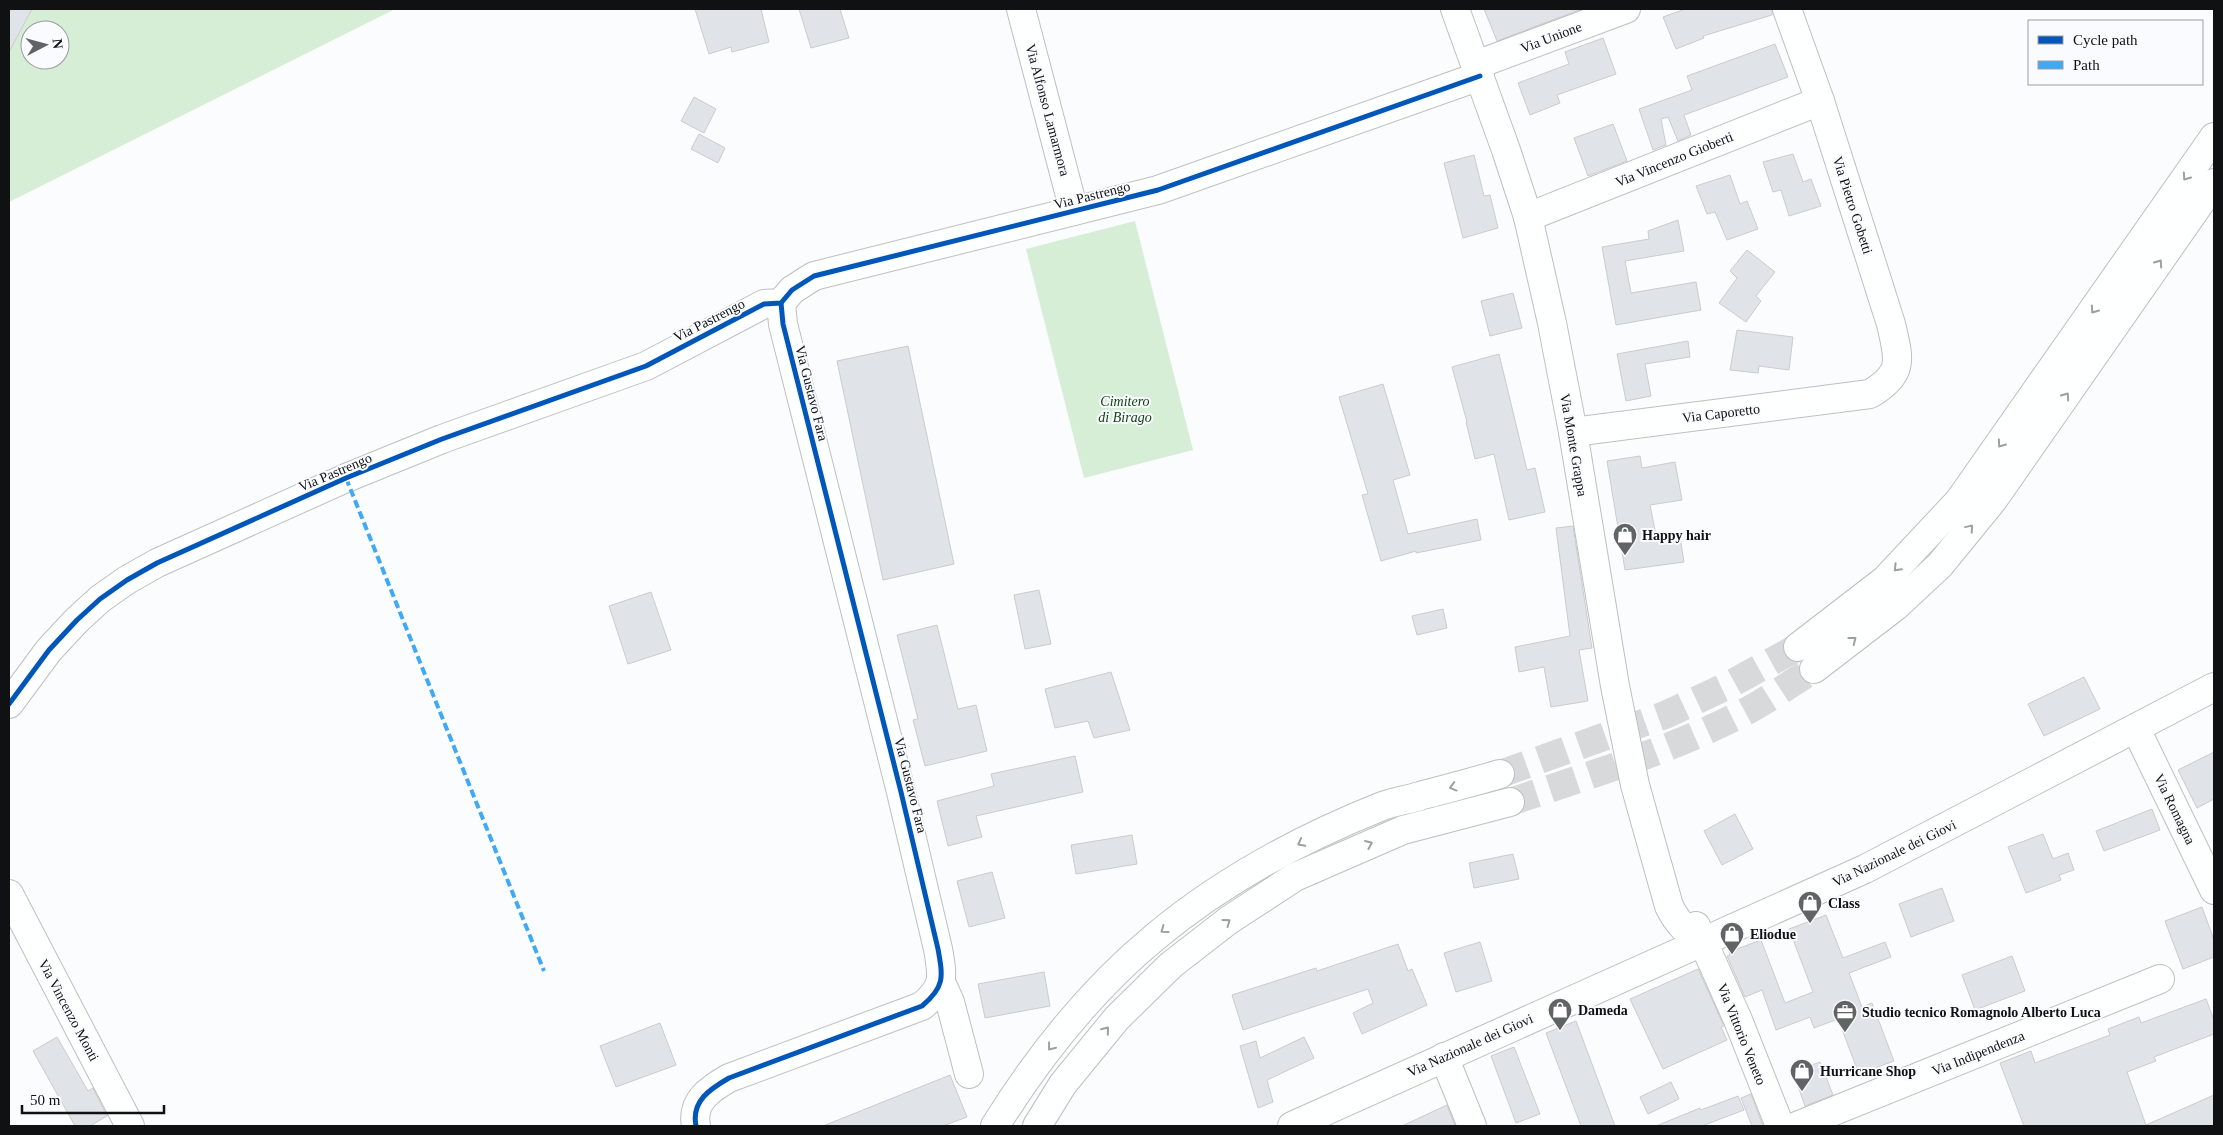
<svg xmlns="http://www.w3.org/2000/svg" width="2223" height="1135" font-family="Georgia,serif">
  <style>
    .green { fill: #d6edd6; fill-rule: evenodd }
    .building { fill: #e0e3e7; stroke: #caccce }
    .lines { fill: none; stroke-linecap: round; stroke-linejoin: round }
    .highway-tunnel { stroke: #d7d9db; stroke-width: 28; stroke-dasharray: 28 14; stroke-linecap: butt }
    .minor-casing { stroke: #bebfc1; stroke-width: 30 }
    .major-casing { stroke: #bebfc1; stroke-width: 30 }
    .highway-casing { stroke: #bebfc1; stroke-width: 30 }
    .minor { stroke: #feffff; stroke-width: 28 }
    .major { stroke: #feffff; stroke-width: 28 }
    .highway { stroke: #feffff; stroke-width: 28 }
    .quiet { stroke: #3fa9f5; stroke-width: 4; stroke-dasharray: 8 4; stroke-linecap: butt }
    .cycleway-casing { stroke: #f9fbff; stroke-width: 8 }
    .cycleway { stroke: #0057b8; stroke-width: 5 }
    .oneway { stroke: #9ea0a0 }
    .labels { text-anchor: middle; stroke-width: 4; stroke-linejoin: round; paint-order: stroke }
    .street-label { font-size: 14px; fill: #0f1112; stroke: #f9fbff }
    .park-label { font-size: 14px; font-style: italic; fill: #124113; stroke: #f9fbff }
    .poi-label { font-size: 14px; font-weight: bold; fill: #0f1112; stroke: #f9fbff; text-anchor: start }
  </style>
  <rect width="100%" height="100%" fill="#fafcfe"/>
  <g class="green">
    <path d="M 9,9 L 395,9 L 9,202 ZM 30,30 L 60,30 L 60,60 L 30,60 Z"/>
    <polygon points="1135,221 1193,450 1084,478 1026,249"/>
  </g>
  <g class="building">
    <polygon points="9,9 32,9 9,52"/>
    <polygon points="695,9 761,9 769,42 732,52 731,47 709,54"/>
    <polygon points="799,9 840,9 849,38 811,48"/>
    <polygon points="1484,9 1579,9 1579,10 1497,41"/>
    <polygon points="1685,9 1772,9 1772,15 1703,36 1704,38 1676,49 1663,17"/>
    <polygon points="1603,38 1616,74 1557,95 1560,103 1530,115 1518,83 1569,64 1565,52"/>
    <polygon points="1775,44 1788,77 1684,115 1691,135 1678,141 1668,117 1661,119 1666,145 1653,150 1639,109 1692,90 1687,76"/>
    <polygon points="694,97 716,109 704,133 681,121"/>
    <polygon points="1613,124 1627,161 1588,176 1574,138"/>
    <polygon points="699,134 725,148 718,163 691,149"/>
    <polygon points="1793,154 1803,182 1811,179 1821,206 1789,216 1781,190 1773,192 1763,162"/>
    <polygon points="1474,155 1484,196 1490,195 1498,228 1463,238 1444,163"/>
    <polygon points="1730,175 1740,204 1747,201 1758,229 1727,240 1715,212 1707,214 1696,186"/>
    <polygon points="1678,220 1684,251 1625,261 1631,293 1696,282 1701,310 1616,325 1602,247 1649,239 1648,231"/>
    <polygon points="1747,250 1775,272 1756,296 1761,301 1746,322 1719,303 1737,278 1730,271"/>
    <polygon points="1513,293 1522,328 1490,336 1481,301"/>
    <polygon points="1737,330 1793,337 1789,370 1759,366 1758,373 1730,370"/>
    <polygon points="1688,341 1690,357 1645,364 1651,396 1626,401 1617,354"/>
    <polygon points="908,346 954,564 883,580 837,361"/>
    <polygon points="1499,354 1527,470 1535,468 1545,512 1509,520 1494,454 1475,459 1466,422 1467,422 1452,367"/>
    <polygon points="1383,384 1410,475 1393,480 1408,534 1477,519 1481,540 1416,553 1416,551 1381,561 1362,495 1368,494 1339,397"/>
    <polygon points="1640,456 1642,468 1675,462 1682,500 1650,505 1657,540 1680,537 1684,562 1625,570 1607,461"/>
    <polygon points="1573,526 1592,648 1579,650 1588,701 1551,707 1544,667 1519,672 1515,647 1570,636 1556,528"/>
    <polygon points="1039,590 1051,644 1025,649 1014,595"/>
    <polygon points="651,592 671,650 628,664 609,606"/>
    <polygon points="1443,609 1447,628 1417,635 1412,616"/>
    <polygon points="937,625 958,709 976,705 987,751 925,766 913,720 918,719 897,635"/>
    <polygon points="1111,672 1130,730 1094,738 1088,721 1055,728 1045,689"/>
    <polygon points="2084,677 2100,709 2044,736 2028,704"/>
    <polygon points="2214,752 2214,799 2197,808 2178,770"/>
    <polygon points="1075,756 1083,792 976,816 982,837 948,846 937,801 994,786 991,774"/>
    <polygon points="2152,809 2160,830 2104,851 2096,831"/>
    <polygon points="1735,814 1753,849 1722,865 1704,831"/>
    <polygon points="2043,834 2053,859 2068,853 2074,870 2059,875 2061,880 2026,893 2008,847"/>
    <polygon points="1132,835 1137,864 1076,874 1071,845"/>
    <polygon points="1513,854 1519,879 1474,888 1469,863"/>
    <polygon points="992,872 1005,918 969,927 957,881"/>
    <polygon points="1942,888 1954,921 1911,937 1899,904"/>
    <polygon points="2202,907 2214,940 2214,957 2183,969 2165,921"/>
    <polygon points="1826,915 1843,958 1885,942 1891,957 1849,973 1862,1007 1872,1003 1894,1061 1859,1074 1838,1019 1814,1028 1810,1017 1776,1030 1762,990 1745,997 1727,956 1730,955 1729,952 1761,940 1785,1003 1813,992 1789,929"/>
    <polygon points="1480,942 1492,981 1456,992 1444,953"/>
    <polygon points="1398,944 1408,971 1412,969 1427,1005 1362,1034 1353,1013 1373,1003 1368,989 1243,1030 1232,995 1316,968 1317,971"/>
    <polygon points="2012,956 2025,991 1975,1010 1962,975"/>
    <polygon points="1698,969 1724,1026 1721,1027 1727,1040 1663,1069 1630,999"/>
    <polygon points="1044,972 1050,1006 985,1018 978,984"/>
    <polygon points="2206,999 2214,1020 2214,1034 2154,1057 2156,1061 2127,1072 2146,1125 2214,1095 2214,1126 2024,1126 2000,1063 2031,1051 2035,1063 2110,1035 2108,1029 2139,1017 2141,1023"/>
    <polygon points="1576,1021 1615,1126 1581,1126 1546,1033"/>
    <polygon points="660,1023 676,1065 616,1087 600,1046"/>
    <polygon points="57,1037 88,1091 93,1088 107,1116 90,1126 75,1126 33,1051"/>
    <polygon points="1304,1037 1314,1058 1267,1080 1273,1102 1258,1108 1240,1046 1256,1041 1260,1058"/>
    <polygon points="1514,1047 1540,1114 1516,1123 1491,1056"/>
    <polygon points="1820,1062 1833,1095 1805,1106 1793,1072"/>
    <polygon points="950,1075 967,1117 943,1126 823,1126"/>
    <polygon points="1671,1082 1679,1099 1648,1114 1640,1097"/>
    <polygon points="1751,1094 1763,1126 1752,1126 1741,1098"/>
    <polygon points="1738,1096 1744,1110 1702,1126 1656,1126 1700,1108 1701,1110"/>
    <polygon points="1447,1105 1455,1126 1402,1126"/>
  </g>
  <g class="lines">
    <g class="highway-tunnel">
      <polyline points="1500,774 1665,715 1727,686 1798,647"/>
      <path d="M 1510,802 C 1587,776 1666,752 1739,715 C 1765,702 1790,684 1814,669"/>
    </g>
    <defs>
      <g id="minor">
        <polyline points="1021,9 1074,211"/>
        <path d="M 1455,9 L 1506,150 L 1528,217 L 1552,323 L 1573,432 L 1615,686 L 1635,785 L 1669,906 C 1678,924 1686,932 1703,941"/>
        <polyline points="1476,65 1626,9"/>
        <polyline points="1528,217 1820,101"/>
        <path d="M 1573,432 L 1870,394 C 1905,373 1899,359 1891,324 L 1820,101 L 1787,9"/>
        <polyline points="9,704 49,650 77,620 100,599 127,580 157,563 346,478 442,439 646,366 764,304 781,303 792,290 814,276 1158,190 1480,76"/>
        <polyline points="2136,729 2214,890"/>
        <polyline points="9,894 130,1126"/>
        <polyline points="1696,926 1738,1020 1780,1126"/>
        <polyline points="941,982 950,1002 969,1074"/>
        <polyline points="1444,1057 1472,1126"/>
        <path d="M 696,1126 C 691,1101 710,1089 729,1078 L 922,1006 C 945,987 943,977 938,949 L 901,792 L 783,324 L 781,303"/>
        <polyline points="1797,1126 2160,979"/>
      </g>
      <polyline id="major" points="1292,1126 1865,869 2214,687"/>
      <g id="highway">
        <polyline points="1798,647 1885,580 1959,501 2214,137"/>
        <polyline points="1814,669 1896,606 1940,565 1993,500 2214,183"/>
        <path d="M 995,1126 C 1038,1057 1092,989 1155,937 C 1221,882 1300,839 1380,807 C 1392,802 1407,800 1420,796 C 1446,789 1473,782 1500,774"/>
        <polyline points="1037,1126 1063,1084 1117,1018 1171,965 1229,920 1295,877 1403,830 1510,802"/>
      </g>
    </defs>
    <use href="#minor" class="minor-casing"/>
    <use href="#major" class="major-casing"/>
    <use href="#highway" class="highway-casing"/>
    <use href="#minor" class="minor"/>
    <use href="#major" class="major"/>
    <use href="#highway" class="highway"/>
    <polyline class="quiet" points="346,478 544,971"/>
    <defs>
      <g id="cycleway">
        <polyline points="9,704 49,650 77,620 100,599 127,580 157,563 346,478 442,439 646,366 764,304 781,303 792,290 814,276 1158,190 1480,76"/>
        <path d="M 696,1126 C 691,1101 710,1089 729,1078 L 922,1006 C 945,987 943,977 938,949 L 901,792 L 783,324 L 781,303"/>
      </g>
    </defs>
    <use href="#cycleway" class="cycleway-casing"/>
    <use href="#cycleway" class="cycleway"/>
  </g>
  <defs><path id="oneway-chevron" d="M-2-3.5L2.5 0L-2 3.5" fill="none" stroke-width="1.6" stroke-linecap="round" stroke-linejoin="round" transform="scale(1.25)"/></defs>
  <g class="oneway">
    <use href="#oneway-chevron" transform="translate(2186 177) rotate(125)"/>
    <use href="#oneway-chevron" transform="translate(2159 263) rotate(-55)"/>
    <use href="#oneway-chevron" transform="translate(2094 310) rotate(125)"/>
    <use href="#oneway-chevron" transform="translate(2066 396) rotate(-55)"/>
    <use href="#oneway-chevron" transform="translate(2001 444) rotate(125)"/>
    <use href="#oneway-chevron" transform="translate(1970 528) rotate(-50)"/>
    <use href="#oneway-chevron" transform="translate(1897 568) rotate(134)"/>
    <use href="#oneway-chevron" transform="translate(1853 640) rotate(-38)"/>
    <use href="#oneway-chevron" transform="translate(1453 787) rotate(165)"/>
    <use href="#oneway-chevron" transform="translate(1301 843) rotate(152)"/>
    <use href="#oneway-chevron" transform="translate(1369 844) rotate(-23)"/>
    <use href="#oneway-chevron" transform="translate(1227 922) rotate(-36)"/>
    <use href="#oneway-chevron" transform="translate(1164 930) rotate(144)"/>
    <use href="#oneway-chevron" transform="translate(1106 1030) rotate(-51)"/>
    <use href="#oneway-chevron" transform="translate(1051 1047) rotate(128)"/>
  </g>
  <defs>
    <symbol id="shop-pin" viewBox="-11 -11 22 30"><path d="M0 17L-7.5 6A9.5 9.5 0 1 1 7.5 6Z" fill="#616365" stroke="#f9fbff"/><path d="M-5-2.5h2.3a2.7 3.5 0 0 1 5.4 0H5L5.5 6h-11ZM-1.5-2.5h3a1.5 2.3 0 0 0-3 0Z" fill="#fff"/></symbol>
    <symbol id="office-pin" viewBox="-11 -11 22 30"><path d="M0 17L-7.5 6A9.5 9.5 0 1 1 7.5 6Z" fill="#616365" stroke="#f9fbff"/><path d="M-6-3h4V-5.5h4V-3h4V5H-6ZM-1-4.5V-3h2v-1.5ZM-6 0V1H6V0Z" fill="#fff"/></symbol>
  </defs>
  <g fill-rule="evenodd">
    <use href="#shop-pin" x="1611" y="521" width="28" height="38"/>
    <use href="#shop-pin" x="1796" y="889" width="28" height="38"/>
    <use href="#shop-pin" x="1718" y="920" width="28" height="38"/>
    <use href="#shop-pin" x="1546" y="996" width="28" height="38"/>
    <use href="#office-pin" x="1831" y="998" width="28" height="38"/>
    <use href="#shop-pin" x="1788" y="1057" width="28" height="38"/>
  </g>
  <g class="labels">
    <g class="street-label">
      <text transform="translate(1551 37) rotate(-21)" y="5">Via Unione</text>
      <text transform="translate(1048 110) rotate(75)" y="5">Via Alfonso Lamarmora</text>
      <text transform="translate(1674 159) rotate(-22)" y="5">Via Vincenzo Gioberti</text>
      <text transform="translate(1092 195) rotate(-14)" y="5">Via Pastrengo</text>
      <text transform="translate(1853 205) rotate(72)" y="5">Via Pietro Gobetti</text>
      <text transform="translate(709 320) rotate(-27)" y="5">Via Pastrengo</text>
      <text transform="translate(812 393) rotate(76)" y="5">Via Gustavo Fara</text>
      <text transform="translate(1721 413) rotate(-7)" y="5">Via Caporetto</text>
      <text transform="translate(1574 445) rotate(80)" y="5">Via Monte Grappa</text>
      <text transform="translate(335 472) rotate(-23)" y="5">Via Pastrengo</text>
      <text transform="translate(911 785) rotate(76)" y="5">Via Gustavo Fara</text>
      <text transform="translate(2175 809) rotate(64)" y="5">Via Romagna</text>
      <text transform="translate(1894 853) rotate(-26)" y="5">Via Nazionale dei Giovi</text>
      <text transform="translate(69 1010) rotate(62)" y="5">Via Vincenzo Monti</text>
      <text transform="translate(1742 1034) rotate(68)" y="5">Via Vittorio Veneto</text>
      <text transform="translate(1470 1045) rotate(-24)" y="5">Via Nazionale dei Giovi</text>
      <text transform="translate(1978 1053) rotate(-22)" y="5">Via Indipendenza</text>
    </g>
    <g class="park-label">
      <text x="1125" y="406">Cimitero<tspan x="1125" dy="16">di Birago</tspan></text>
    </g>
    <g class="poi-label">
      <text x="1642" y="540">Happy hair</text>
      <text x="1828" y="908">Class</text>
      <text x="1750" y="939">Eliodue</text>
      <text x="1578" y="1015">Dameda</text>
      <text x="1862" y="1017">Studio tecnico Romagnolo Alberto Luca</text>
      <text x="1820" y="1076">Hurricane Shop</text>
    </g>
  </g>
  <rect width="2223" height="1135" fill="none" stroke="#0f1112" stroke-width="20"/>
  <rect x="2028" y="20" width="175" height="65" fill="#f9fbff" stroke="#9b9da0"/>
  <rect x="2038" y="36" width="25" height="8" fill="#0057b8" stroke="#9b9da0"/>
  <text x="2073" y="45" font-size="15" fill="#0f1112">Cycle path</text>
  <rect x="2038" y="61" width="25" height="8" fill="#3fa9f5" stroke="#9b9da0"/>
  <text x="2073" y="70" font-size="15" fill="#0f1112">Path</text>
  <g transform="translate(45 45) rotate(84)"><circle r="24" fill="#f9fbff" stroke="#9b9da0"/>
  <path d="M0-4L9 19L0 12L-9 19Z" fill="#616365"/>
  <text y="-8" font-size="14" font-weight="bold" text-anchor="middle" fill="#0f1112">N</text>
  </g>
  <path d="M22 1105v8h142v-8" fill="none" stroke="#0f1112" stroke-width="2.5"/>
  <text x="30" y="1105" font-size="15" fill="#0f1112" stroke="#f9fbff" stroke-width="4" paint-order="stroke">50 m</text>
</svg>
